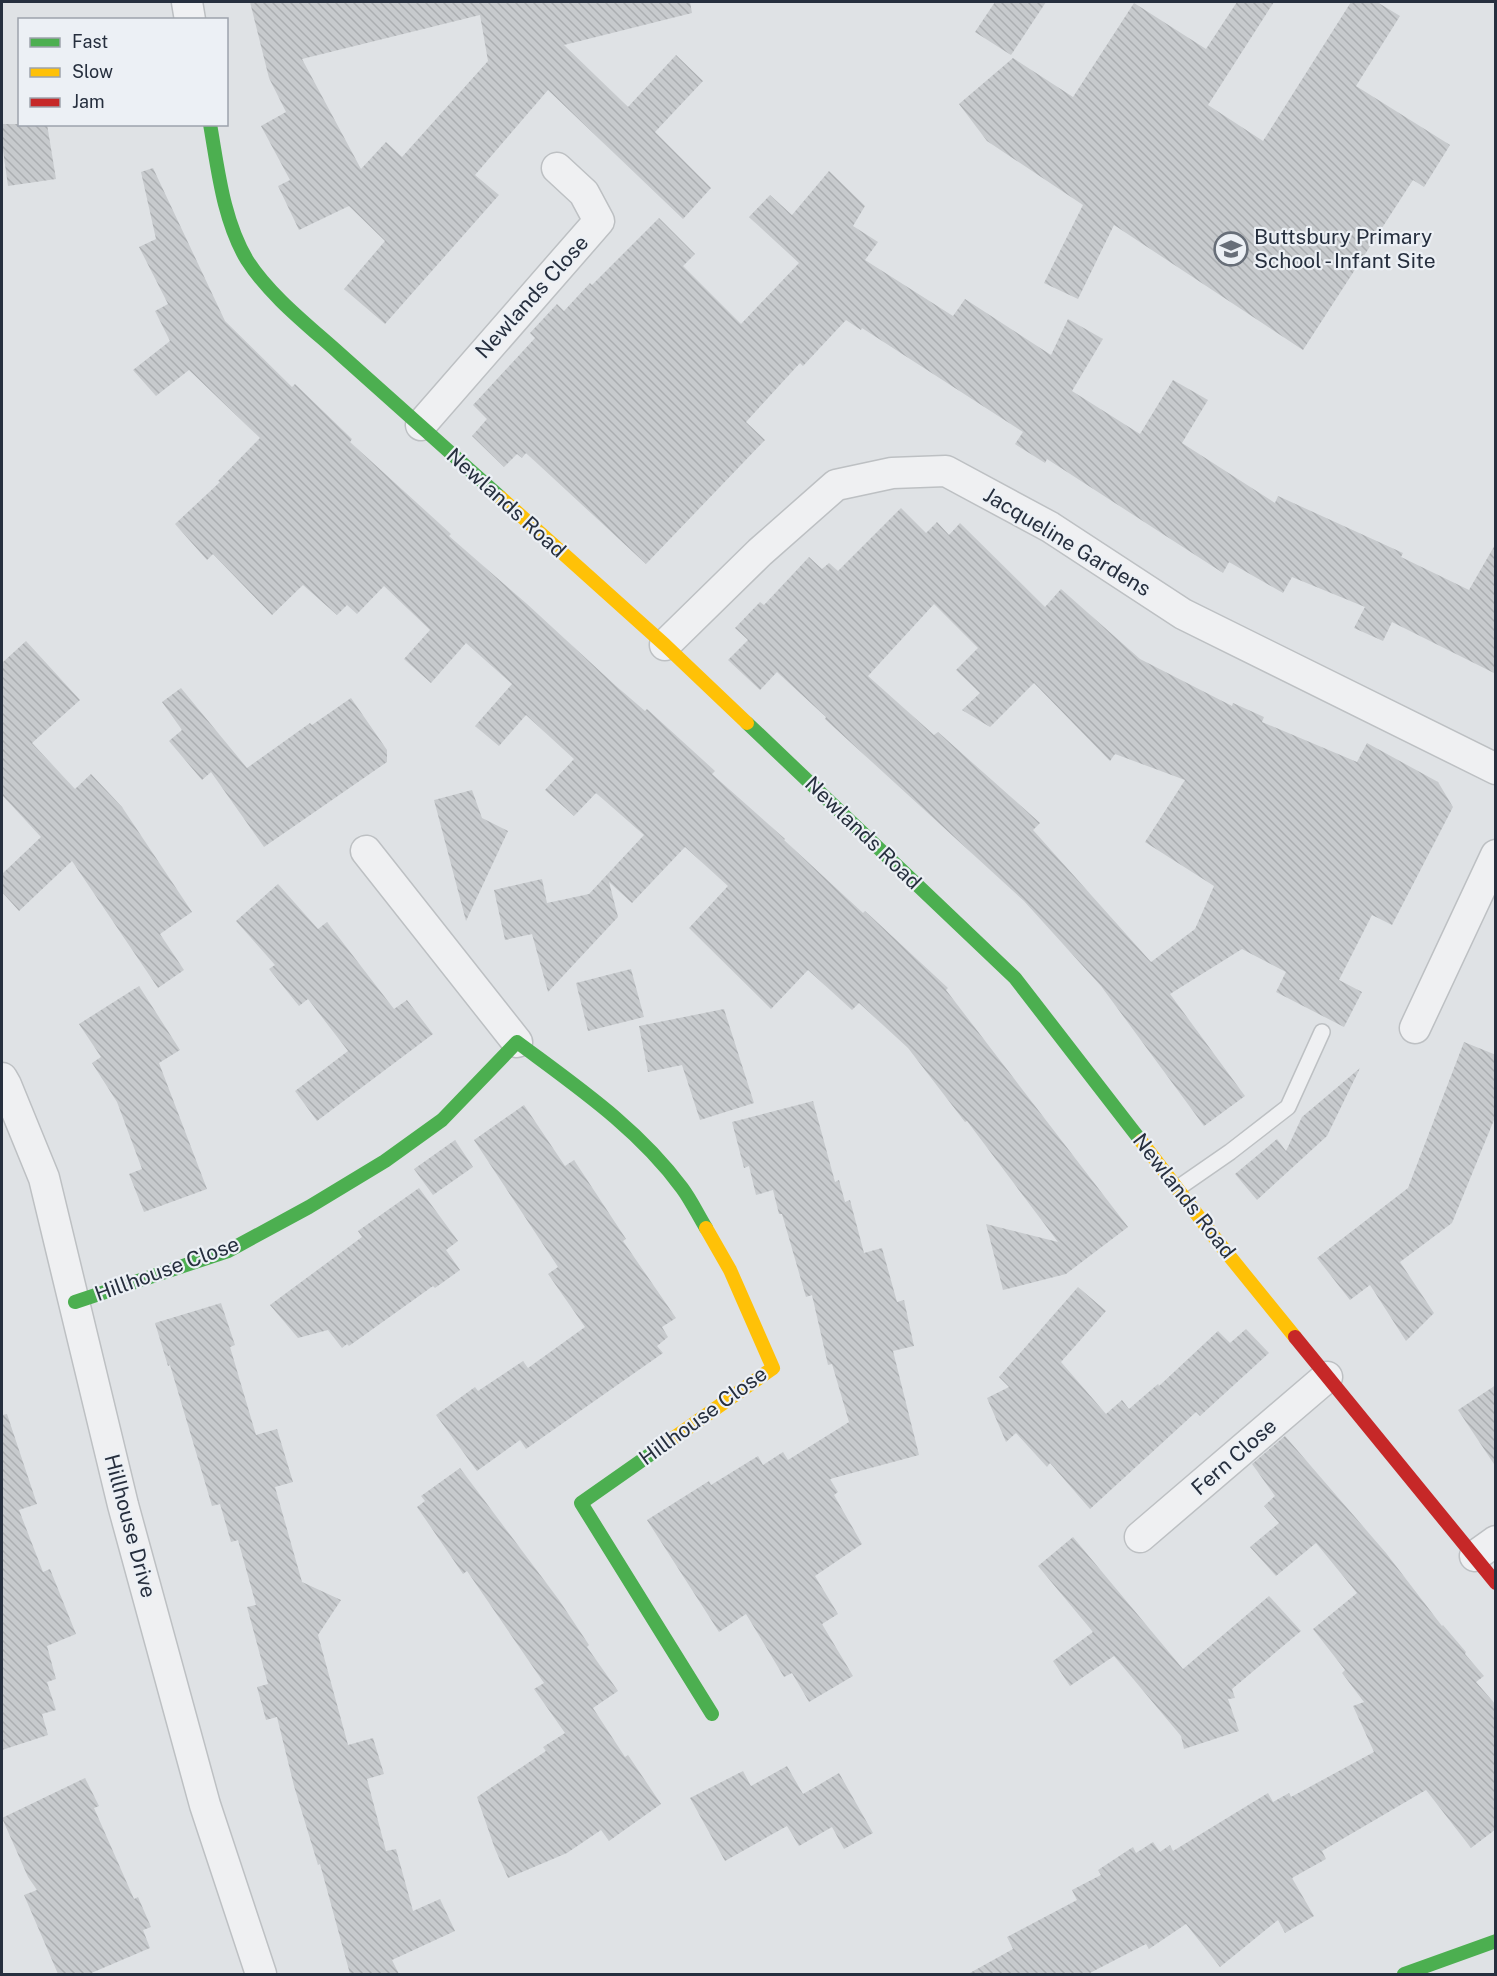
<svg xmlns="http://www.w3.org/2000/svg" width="1497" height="1976" font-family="'Public Sans',sans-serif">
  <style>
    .building { fill: url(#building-back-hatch); fill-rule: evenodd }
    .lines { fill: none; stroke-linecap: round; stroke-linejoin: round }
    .lane-casing { stroke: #bdc0c3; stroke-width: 18 }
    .street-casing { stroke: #bdc0c3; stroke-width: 33 }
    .lane { stroke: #eff0f2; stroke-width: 15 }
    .street { stroke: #eff0f2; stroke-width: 30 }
    .fast { stroke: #4caf50; stroke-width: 14 }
    .slow { stroke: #ffc107; stroke-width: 14 }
    .jam { stroke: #c62828; stroke-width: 14 }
    .labels { text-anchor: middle; stroke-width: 4.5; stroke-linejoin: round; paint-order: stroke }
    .poi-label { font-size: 21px; fill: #262f3e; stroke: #ecf0f5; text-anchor: start }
    .street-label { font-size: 21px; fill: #262f3e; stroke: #ecf0f5 }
  </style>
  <defs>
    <pattern id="building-back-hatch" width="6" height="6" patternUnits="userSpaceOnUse" patternTransform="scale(1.5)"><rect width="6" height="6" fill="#c7cacd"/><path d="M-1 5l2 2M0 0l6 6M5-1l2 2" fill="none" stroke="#abaeb1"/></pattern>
  </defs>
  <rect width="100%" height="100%" fill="#dfe2e5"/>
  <g class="building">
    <path d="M 250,2 L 690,2 L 692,13 L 564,45 L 628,107 L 676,55 L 703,81 L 655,132 L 711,188 L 683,219 L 548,90 L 475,175 L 499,195 L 385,324 L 344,289 L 385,241 L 349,206 L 299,230 L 278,186 L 290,180 L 261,126 L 286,112 L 269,78 ZM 480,15 L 488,61 L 402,157 L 386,142 L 361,169 L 302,59 Z"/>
    <polygon points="995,2 1046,2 1011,55 975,32"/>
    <polygon points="1237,2 1274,2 1208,105 1263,141 1351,2 1377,2 1400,16 1356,86 1450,145 1424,187 1413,180 1303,350 1114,225 1078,299 1044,283 1083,205 987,141 959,104 1013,58 1073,97 1134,3 1206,49"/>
    <polygon points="2,124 47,124 56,179 8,186 2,143"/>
    <polygon points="153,168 225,321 292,387 295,384 352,439 350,442 451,534 449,536 527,604 616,686 645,711 647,709 715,771 712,774 785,839 784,840 863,913 865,911 948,988 946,990 1128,1227 1066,1274 1003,1290 986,1224 1058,1242 967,1121 965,1122 908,1048 859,1003 852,1010 808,970 771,1009 689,928 728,886 685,847 632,903 609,882 618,917 548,992 532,934 505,940 494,890 542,879 547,903 589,894 644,835 596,793 574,816 545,790 574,759 526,715 499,746 475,726 512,684 466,643 431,683 404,659 430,630 384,586 357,614 347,605 337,615 303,585 272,615 213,554 207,560 175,524 220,482 218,481 260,438 189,370 156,396 133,370 170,341 155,311 168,304 139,247 156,239 141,172"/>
    <polygon points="829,171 865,206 853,226 878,242 865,260 953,316 965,299 1051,355 1068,319 1103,339 1072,391 1140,434 1173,380 1208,400 1182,443 1275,503 1278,496 1403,553 1401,557 1469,590 1496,543 1496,674 1392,622 1383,641 1354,628 1365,607 1292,577 1283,593 1229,562 1223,573 1047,459 1045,463 1015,444 1023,432 862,328 861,330 846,320 803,366 800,363 746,422 765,440 646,564 526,453 522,458 517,454 504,467 472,436 487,419 473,405 535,338 530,333 557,304 564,311 590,283 592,285 659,218 695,254 683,266 741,324 799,263 749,217 770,195 792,215"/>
    <path d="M 901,508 L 926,533 L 937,522 L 949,535 L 960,523 L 1045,607 L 1061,589 L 1140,659 L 1232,706 L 1233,703 L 1264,717 L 1262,722 L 1357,762 L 1367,743 L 1438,782 L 1453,807 L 1392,925 L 1372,915 L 1339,980 L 1362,992 L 1344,1027 L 1276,992 L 1286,972 L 1242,949 L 1170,994 L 1245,1096 L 1204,1126 L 1101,986 L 1024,901 L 825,719 L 826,717 L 777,672 L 760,690 L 728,660 L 748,640 L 735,628 L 760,602 L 764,605 L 809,557 L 822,569 L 829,563 L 838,571 ZM 934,604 L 978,648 L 956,670 L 980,693 L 962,710 L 990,727 L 1034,683 L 1110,761 L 1115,754 L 1185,780 L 1145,842 L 1214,886 L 1195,929 L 1151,962 L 1033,830 L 1040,823 L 938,732 L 934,735 L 868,676 Z"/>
    <polygon points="26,641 80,700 32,743 75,789 91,774 122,807 192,912 160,934 184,970 158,988 72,861 19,911 2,892 2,874 41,837 2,795 2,663"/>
    <polygon points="181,688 247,768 310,723 312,725 351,698 387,750 387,762 264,847 211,772 202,780 169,741 182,730 162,702"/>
    <polygon points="472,790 482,818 508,831 466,921 434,800"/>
    <polygon points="278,884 318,929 327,922 394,1009 407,1000 433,1034 317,1121 295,1091 348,1051 308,999 299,1006 269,969 275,965 236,921"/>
    <polygon points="631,969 644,1017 588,1031 576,983"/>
    <polygon points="139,986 180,1050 159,1063 207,1189 144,1212 129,1174 142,1169 117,1102 92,1063 101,1057 79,1024"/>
    <polygon points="724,1009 754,1103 700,1120 682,1065 648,1072 639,1026"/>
    <polygon points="1464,1042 1496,1055 1496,1115 1452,1223 1400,1262 1434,1313 1406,1341 1370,1285 1350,1300 1317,1258 1408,1188"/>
    <polygon points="1360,1068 1327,1136 1257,1200 1235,1174 1277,1139 1286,1151 1302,1117"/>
    <polygon points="813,1101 835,1182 839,1180 845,1202 850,1200 864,1253 882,1248 897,1302 904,1300 914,1346 893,1351 919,1455 830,1479 838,1492 834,1495 862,1544 815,1576 838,1614 822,1624 853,1676 809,1702 792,1673 784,1677 746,1614 719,1632 647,1520 709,1481 711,1485 758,1456 763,1465 783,1452 788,1460 849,1422 832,1364 828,1365 812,1295 806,1297 782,1214 779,1214 773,1190 756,1195 749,1166 744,1168 732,1122"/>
    <polygon points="524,1105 565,1166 574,1160 626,1239 623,1241 676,1318 662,1327 668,1337 657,1346 663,1353 526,1449 520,1440 477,1471 436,1415 475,1387 478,1391 523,1361 528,1368 585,1327 548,1274 558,1267 474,1140"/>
    <polygon points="455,1140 473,1167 433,1195 414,1169"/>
    <polygon points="419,1188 458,1241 446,1250 460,1270 435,1288 433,1286 349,1346 347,1344 342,1348 328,1330 298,1338 270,1305 362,1237 358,1231"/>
    <polygon points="1078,1287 1106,1311 1061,1362 1106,1414 1122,1400 1129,1409 1158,1384 1159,1386 1218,1331 1230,1343 1246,1329 1269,1353 1200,1416 1196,1412 1090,1509 1050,1463 1047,1467 1016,1433 1006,1442 987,1398 1009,1387 999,1377"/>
    <polygon points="221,1303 235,1345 230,1347 256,1435 277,1429 293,1482 275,1487 302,1582 341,1600 318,1635 348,1745 373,1738 384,1774 367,1779 386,1851 396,1849 413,1911 440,1899 455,1931 392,1960 399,1974 350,1974 320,1864 318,1865 294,1786 277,1717 266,1720 257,1687 268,1684 247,1607 256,1605 238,1540 231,1542 220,1504 212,1506 170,1365 168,1366 155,1323"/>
    <polygon points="1496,1385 1496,1467 1458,1410"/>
    <polygon points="7,1414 37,1504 19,1510 43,1572 50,1569 76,1634 47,1646 56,1679 47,1682 56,1710 42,1714 48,1735 2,1750 2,1415"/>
    <polygon points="1285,1436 1386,1553 1442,1626 1443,1625 1466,1652 1465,1654 1484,1676 1476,1682 1496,1705 1496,1829 1471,1848 1426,1790 1322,1851 1326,1859 1292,1878 1314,1916 1285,1933 1278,1920 1220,1967 1186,1924 1149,1949 1146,1944 1088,1974 968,1974 1013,1949 1007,1937 1077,1900 1072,1890 1101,1875 1098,1870 1133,1847 1136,1853 1153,1842 1160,1852 1170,1845 1173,1851 1268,1793 1273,1802 1289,1793 1291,1797 1374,1752 1353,1706 1364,1702 1342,1673 1345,1670 1313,1629 1357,1593 1316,1543 1276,1576 1250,1547 1279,1523 1264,1506 1275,1496 1252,1464"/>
    <polygon points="460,1468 559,1600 589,1645 587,1647 618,1691 593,1708 625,1757 628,1755 661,1804 609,1841 601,1830 567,1853 508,1878 495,1849 477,1797 546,1751 543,1747 565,1733 534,1689 544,1683 467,1571 463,1574 417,1507 425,1501 421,1496"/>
    <polygon points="1073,1537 1183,1669 1269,1596 1301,1631 1232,1689 1235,1698 1228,1699 1239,1731 1184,1749 1181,1736 1114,1656 1070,1686 1053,1661 1093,1632 1038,1566"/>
    <polygon points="787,1766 803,1794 839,1773 873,1833 844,1849 832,1827 799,1846 787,1826 725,1861 690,1798 743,1771 751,1786"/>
    <polygon points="85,1778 99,1806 94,1808 134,1899 138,1897 151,1927 143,1930 150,1948 89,1974 58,1974 24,1895 37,1890 28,1877 2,1818"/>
  </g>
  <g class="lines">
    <defs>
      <polyline id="lane" points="1178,1188 1230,1152 1288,1107 1322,1032"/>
      <g id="street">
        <polyline points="187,2 190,20"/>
        <polyline points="421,425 599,221 584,193 557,168"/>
        <polyline points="665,645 760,552 836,485 892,473 946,471 1050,527 1183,614 1496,769"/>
        <polyline points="366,851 517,1042"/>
        <polyline points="1415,1028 1496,855"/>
        <polyline points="2,1078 6,1085 44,1178 123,1505 205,1805 261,1974"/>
        <polyline points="1140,1537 1327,1377"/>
        <polyline points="1475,1556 1496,1541"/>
      </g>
    </defs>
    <use href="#lane" class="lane-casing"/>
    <use href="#street" class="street-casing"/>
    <use href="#lane" class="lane"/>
    <use href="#street" class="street"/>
    <g class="fast">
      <path d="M 210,124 C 218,169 223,220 247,260 C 269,295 310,327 340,354 C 394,402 447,450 500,497"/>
      <polyline points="747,723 1015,978 1141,1141"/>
      <path d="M 75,1302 L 228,1251 L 309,1207 L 385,1161 L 442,1120 L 517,1042 C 576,1086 638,1128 682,1188 C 691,1200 698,1215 706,1228"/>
      <polyline points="658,1449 581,1503 712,1714"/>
      <polyline points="1404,1974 1496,1941"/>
    </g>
    <g class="slow">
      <polyline points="500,497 665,645 747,723"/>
      <polyline points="1141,1141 1218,1242 1295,1337"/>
      <polyline points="658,1449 773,1368 730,1270 706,1228"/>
    </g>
    <polyline class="jam" points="1295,1337 1496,1583"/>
  </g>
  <defs>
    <symbol id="school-ring" viewBox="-11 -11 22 22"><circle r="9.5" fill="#ecf0f5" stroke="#676e78" stroke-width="1.5"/><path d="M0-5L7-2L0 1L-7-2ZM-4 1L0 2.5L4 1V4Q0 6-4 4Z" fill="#676e78"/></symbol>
  </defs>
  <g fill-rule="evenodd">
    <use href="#school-ring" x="1212" y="230" width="38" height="38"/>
  </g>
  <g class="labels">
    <g class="poi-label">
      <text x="1254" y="244">Buttsbury Primary<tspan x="1254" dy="24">School - Infant Site</tspan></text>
    </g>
    <g class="street-label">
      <text transform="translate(532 297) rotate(-48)" y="7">Newlands Close</text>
      <text transform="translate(506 503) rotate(42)" y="7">Newlands Road</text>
      <text transform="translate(1067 542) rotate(31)" y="7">Jacqueline Gardens</text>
      <text transform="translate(863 833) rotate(44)" y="7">Newlands Road</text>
      <text transform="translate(1184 1196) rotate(52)" y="7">Newlands Road</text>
      <text transform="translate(167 1269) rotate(-20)" y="7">Hillhouse Close</text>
      <text transform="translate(703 1416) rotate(-36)" y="7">Hillhouse Close</text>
      <text transform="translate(1234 1457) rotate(-41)" y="7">Fern Close</text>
      <text transform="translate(130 1526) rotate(75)" y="7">Hillhouse Drive</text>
    </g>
  </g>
  <rect width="1497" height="1976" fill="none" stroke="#262f3e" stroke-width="6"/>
  <rect x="18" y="18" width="210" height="108" fill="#ecf0f5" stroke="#9da3ac" stroke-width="1.5"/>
  <rect x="30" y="38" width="30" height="9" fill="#4caf50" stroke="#9da3ac" stroke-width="1.5"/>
  <text x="72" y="48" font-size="18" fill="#262f3e">Fast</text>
  <rect x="30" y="68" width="30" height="9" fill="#ffc107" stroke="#9da3ac" stroke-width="1.5"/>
  <text x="72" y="78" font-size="18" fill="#262f3e">Slow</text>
  <rect x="30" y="98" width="30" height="9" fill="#c62828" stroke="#9da3ac" stroke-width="1.5"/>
  <text x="72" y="108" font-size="18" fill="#262f3e">Jam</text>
</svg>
